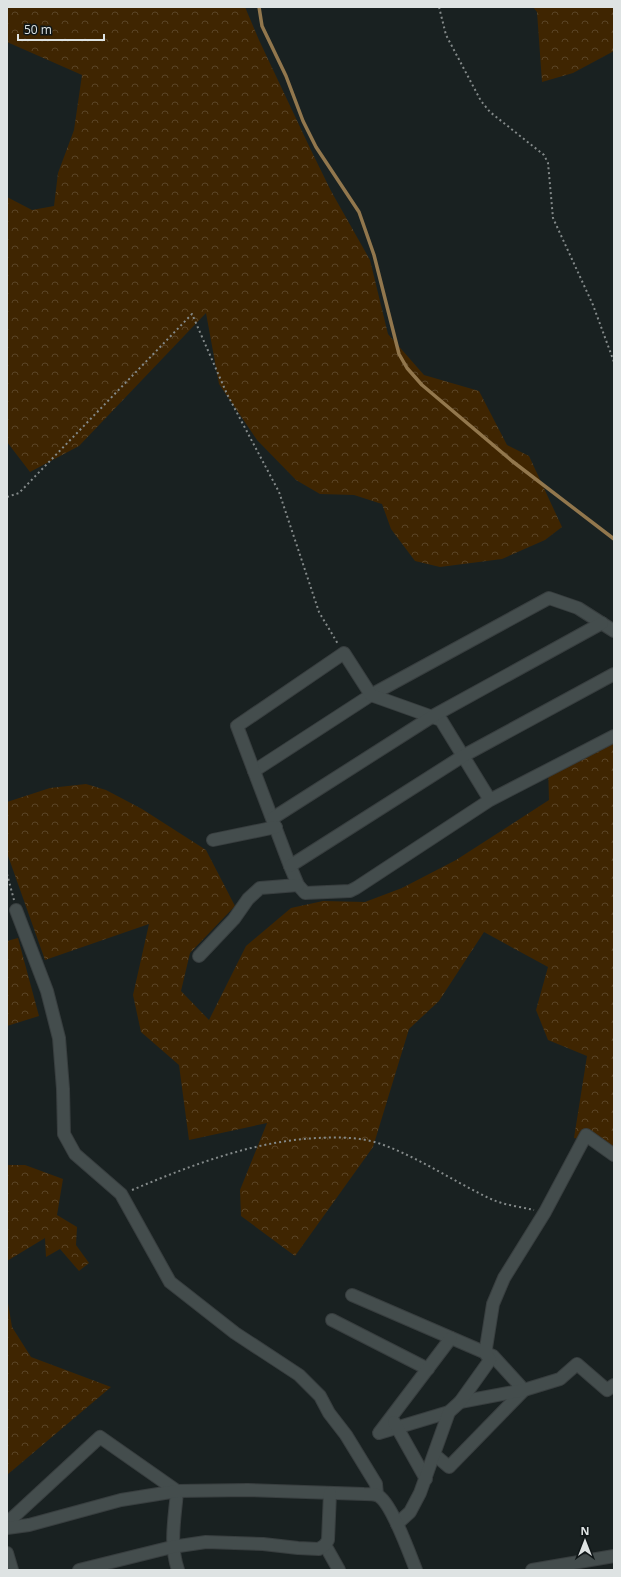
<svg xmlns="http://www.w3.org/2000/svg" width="621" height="1577" font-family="'Open Sans',sans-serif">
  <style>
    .forest { fill: url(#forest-crowns) }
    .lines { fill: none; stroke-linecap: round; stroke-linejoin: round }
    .stream { stroke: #92774d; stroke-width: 3.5 }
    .minor-casing { stroke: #383e3f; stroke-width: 14 }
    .path { stroke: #848a8a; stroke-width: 2; stroke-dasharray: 2 3; stroke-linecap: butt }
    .minor { stroke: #444d4d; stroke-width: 12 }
  </style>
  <defs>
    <pattern id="forest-crowns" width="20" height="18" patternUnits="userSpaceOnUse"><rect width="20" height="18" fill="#3f2501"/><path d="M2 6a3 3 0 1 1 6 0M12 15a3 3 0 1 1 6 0" fill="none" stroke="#5a4426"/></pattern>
  </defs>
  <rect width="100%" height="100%" fill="#192121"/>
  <g class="forest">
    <polygon points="7,7 245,7 259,40 309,146 331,191 370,260 388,334 424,375 479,391 507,445 529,456 562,527 545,540 502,559 440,567 415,561 391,529 382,504 354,495 320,494 296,480 257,440 219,384 206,313 79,446 30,472 7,442 7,197 32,210 54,206 58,173 74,130 82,75 7,42"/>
    <polygon points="533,7 614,7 614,51 573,73 542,82 537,12"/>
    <polygon points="614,732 614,1146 574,1138 587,1056 548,1040 536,1010 548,967 484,932 439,1001 409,1029 373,1147 295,1256 241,1216 240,1190 267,1123 189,1140 179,1065 141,1032 133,995 149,924 45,960 7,853 7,802 50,788 86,784 106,790 142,809 206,850 235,906 190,953 181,991 209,1020 246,946 291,908 323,901 365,902 402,888 456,860 549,800 548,765"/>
    <polygon points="18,938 39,1016 7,1026 7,941"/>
    <polygon points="7,1165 25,1165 63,1179 57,1215 77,1227 76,1245 89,1263 79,1271 60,1249 46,1257 45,1238 7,1261"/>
    <polygon points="7,1297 12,1327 31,1357 111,1387 7,1475"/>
  </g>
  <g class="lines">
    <polyline class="stream" points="259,7 262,26 286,76 303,121 316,147 359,212 374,255 399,354 407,368 422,385 512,461 614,539"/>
    <defs>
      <g id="minor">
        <polyline points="254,771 371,695 549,598 578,608 614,631"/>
        <polyline points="490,800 441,720 371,695 344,653 237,726 290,866 298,885 305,893 350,891 356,888 490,800 614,736"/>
        <polyline points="273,818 433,716 602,623"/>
        <polyline points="213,840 276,827"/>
        <polyline points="290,866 463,756 614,674"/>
        <polyline points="16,910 47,991 59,1038 63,1089 64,1134 75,1154 121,1194 170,1282 235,1333 299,1375 320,1396 329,1413 346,1435 376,1484 377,1495"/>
        <polyline points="199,956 234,919 248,899 260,888 298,885"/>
        <polyline points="352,1295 493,1356 524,1390 449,1467 435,1455"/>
        <polyline points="332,1320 428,1369"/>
        <polyline points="460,1402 524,1390 560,1379 577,1364 607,1390 614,1385"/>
        <polyline points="449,1412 379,1433 451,1338"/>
        <polyline points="394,1422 426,1479"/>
        <path d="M 7,1523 L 100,1437 L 177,1491 C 175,1518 169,1543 178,1570"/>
        <polyline points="397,1524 410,1512 420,1493 449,1412 460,1402 490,1360 486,1354 486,1348 493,1304 504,1278 545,1212 586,1135 614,1155"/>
        <path d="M 7,1528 L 29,1525 L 121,1500 L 177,1491 L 248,1490 L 364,1494 C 368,1494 374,1494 377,1495 C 391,1501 410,1555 416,1570"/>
        <polyline points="325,1545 339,1570"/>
        <polyline points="7,1553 12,1570"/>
        <polyline points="79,1570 172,1547 206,1542 263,1544 298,1548 319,1549 325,1545 328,1540 330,1493"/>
        <polyline points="532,1570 614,1556"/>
      </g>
    </defs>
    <use href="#minor" class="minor-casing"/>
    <g class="path">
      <polyline points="439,7 446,35 481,101 490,112 544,155 548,163 553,218 593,305 614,362"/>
      <polyline points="7,497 19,493 192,314 227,394 279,492 319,612 338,644"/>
      <polyline points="7,874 14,900"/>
      <path d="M 132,1190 C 192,1165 253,1141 318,1138 C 338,1137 359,1137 378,1143 C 419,1157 454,1182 493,1200 C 505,1205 521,1207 534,1210"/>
    </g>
    <use href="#minor" class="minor"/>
  </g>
  <rect width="621" height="1577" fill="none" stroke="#dee3e3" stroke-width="16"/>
  <g transform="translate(585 1541)" stroke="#101718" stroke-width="3" paint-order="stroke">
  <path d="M0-3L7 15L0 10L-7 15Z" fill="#dee3e3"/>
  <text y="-6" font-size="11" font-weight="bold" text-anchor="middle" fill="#dee3e3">N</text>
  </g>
  <path d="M18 34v6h86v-6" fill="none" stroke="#dee3e3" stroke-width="2"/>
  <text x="24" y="34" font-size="12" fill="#dee3e3" stroke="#101718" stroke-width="3" paint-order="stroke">50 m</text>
</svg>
